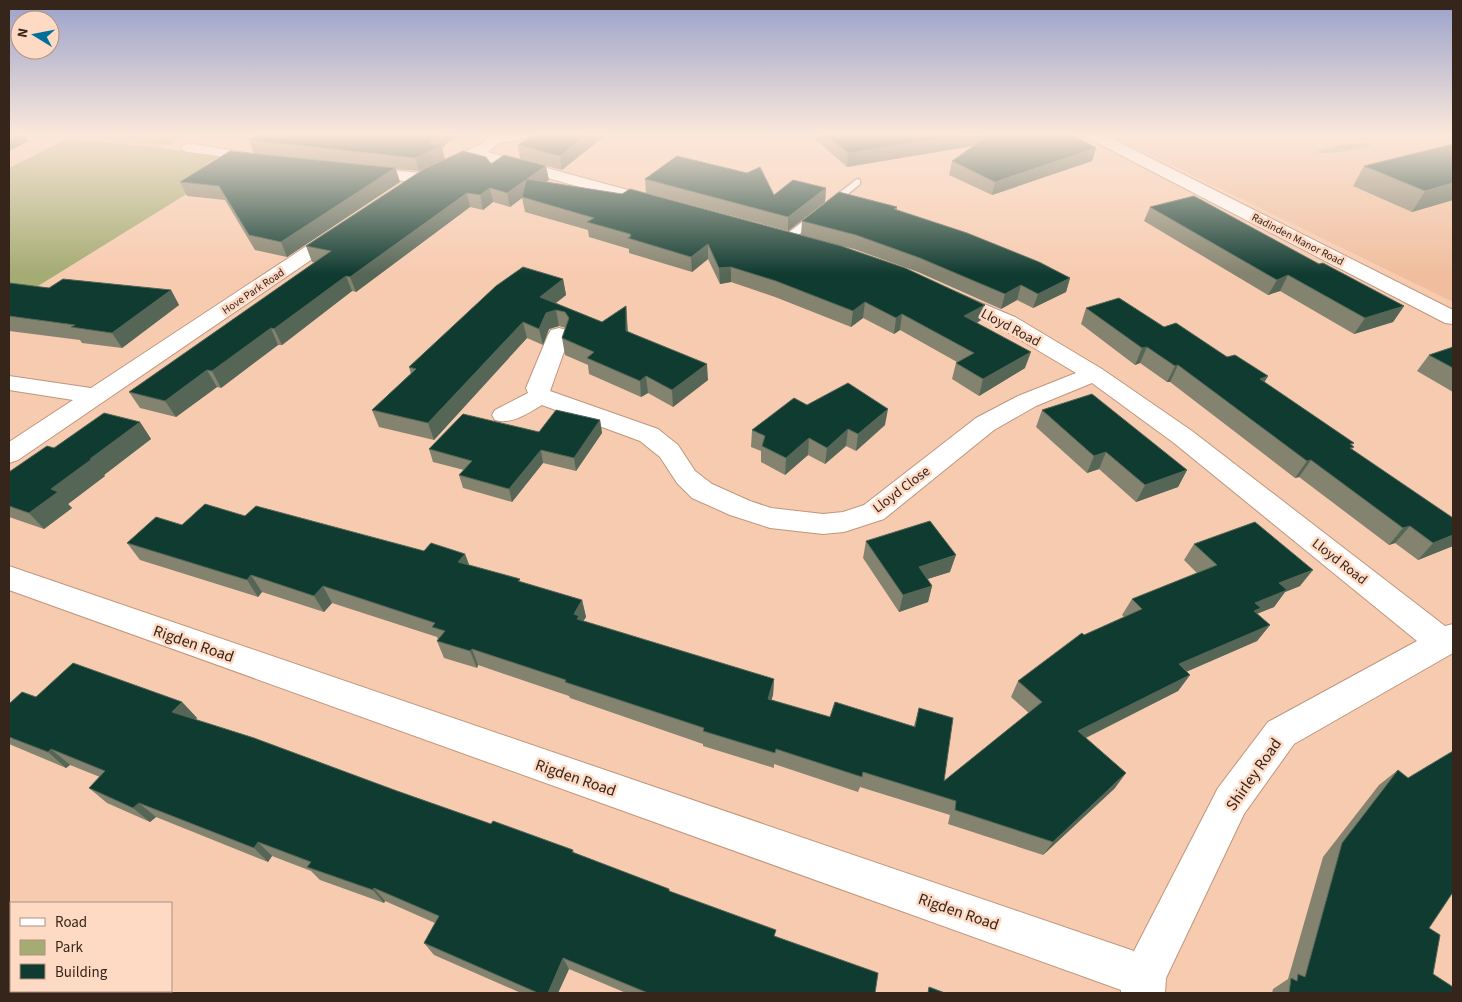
<svg xmlns="http://www.w3.org/2000/svg" width="1462" height="1002" font-family="'Source Sans 3',sans-serif">
  <style>
    .built { fill: #f0be9e }
    .green { fill: #a4ab73 }
    .lines { fill: none; stroke-linecap: round; stroke-linejoin: round }
    .service-casing { stroke: #bf967c; stroke-width: 3 }
    .minor-casing { stroke: #bf967c; stroke-width: 2 }
    .path { stroke: #927462; stroke-width: 2; stroke-dasharray: 0.5 2.5; stroke-linecap: butt }
    .service { fill: #fff; fill-rule: evenodd }
    .minor { fill: #fff; fill-rule: evenodd }
    .wall { fill: #848370 }
    .shaded-wall { fill: #556657 }
    .building { fill: #103b31; stroke: #556657 }
    .labels { text-anchor: middle; stroke-width: 5; stroke-linejoin: round; paint-order: stroke }
    .far-street-label { font-size: 11px; fill: #36251b; stroke: #fedac4 }
    .street-label { font-size: 14px; fill: #36251b; stroke: #fedac4 }
    .near-street-label { font-size: 16px; fill: #36251b; stroke: #fedac4 }
  </style>
  <rect width="100%" height="100%" fill="#f7cbb0"/>
  <polygon class="built" points="1106,133 1453,133 1453,302"/>
  <g class="green">
    <polygon points="57,133 190,133 169,145"/>
    <polygon points="67,139 156,147 218,157 204,166 227,169 9,304 9,168"/>
    <path d="M 1365,143 L 1372,145 C 1363,148 1325,156 1315,152 L 1340,145 Z"/>
  </g>
  <g class="lines">
    <defs>
      <polygon id="service" points="857,179 860,180 860,184 791,241 783,241 783,237"/>
      <g id="minor">
        <polygon points="492,133 539,133 537,136 532,137 499,143 488,152 665,200 668,204 665,208 659,209 476,158 464,163 458,161 456,158 458,155 483,143"/>
        <polygon points="1082,133 1101,133 1453,310 1453,324 1445,323 1084,136"/>
        <path d="M 189,143 L 261,156 L 267,158 L 269,161 L 267,164 C 255,167 238,164 228,159 C 219,154 194,154 184,151 L 181,148 L 184,145 Z"/>
        <polygon points="360,167 421,173 427,175 429,178 427,181 421,183 354,175 352,172 354,169"/>
        <polygon points="340,227 346,228 349,232 346,236 18,460 9,463 9,442 73,400 9,390 9,376 91,388 334,228"/>
        <path d="M 950,290 L 1015,317 L 1102,369 L 1192,431 L 1445,626 L 1453,624 L 1453,653 L 1294,744 L 1244,814 L 1166,978 L 1165,993 L 1121,993 L 1121,990 L 9,590 L 9,566 L 1134,951 L 1218,788 L 1268,722 L 1417,641 L 1174,443 L 1092,383 L 1036,406 L 994,430 L 884,519 L 844,532 L 823,534 L 770,528 L 730,515 L 692,498 L 677,483 L 660,457 L 640,441 L 542,405 C 528,413 512,425 495,420 L 492,415 L 495,410 L 528,393 L 526,388 L 548,335 L 551,330 L 559,328 L 567,330 L 570,335 L 550,391 L 658,429 L 678,445 L 695,471 L 712,484 L 750,501 L 771,508 L 823,514 L 843,512 L 864,505 L 976,418 L 1018,396 L 1076,373 L 999,327 L 943,300 L 940,296 L 943,292 Z"/>
      </g>
    </defs>
    <use href="#service" class="service-casing"/>
    <use href="#minor" class="minor-casing"/>
    <polyline class="path" points="23,133 164,146"/>
    <use href="#service" class="service"/>
    <use href="#minor" class="minor"/>
  </g>
  <g class="wall">
    <polygon points="608,133 562,170 520,159 518,145"/>
    <polygon points="808,133 1069,133 1096,148 1092,161 992,195 949,175 952,161 974,146 847,167"/>
    <polygon points="249,140 442,148 445,159 419,171 396,169 400,182 287,257 255,250 225,200 187,196 180,182 254,154"/>
    <polygon points="491,164 549,180 546,182 801,235 802,221 897,207 897,210 1070,278 1066,292 1033,308 1017,300 1001,309 918,272 854,249 841,246 985,305 981,320 977,323 1025,368 979,396 952,379 956,363 957,362 900,330 894,334 863,318 851,327 775,297 731,282 720,284 708,259 692,272 629,253 629,249 589,237 588,230 525,212 522,198 510,207 493,202 483,210 470,207 356,292 352,291 282,345 278,345 221,388 217,387 176,417 140,408 129,392 315,262 312,262 306,246"/>
    <polygon points="1364,166 1453,200 1412,212 1353,186"/>
    <polygon points="645,179 774,195 826,188 825,202 788,231 646,193"/>
    <polygon points="1150,207 1319,264 1404,306 1393,322 1354,334 1280,291 1268,295 1144,221"/>
    <polygon points="563,279 566,295 556,303 602,322 626,306 628,331 708,380 673,407 648,393 641,397 589,374 588,365 565,355 562,338 566,328 559,326 549,329 543,345 527,338 434,440 379,427 372,410 411,374 409,367"/>
    <polygon points="9,284 49,288 171,290 179,305 122,348 82,343 80,340 9,331"/>
    <polygon points="1086,308 1164,327 1268,376 1264,382 1354,443 1352,445 1354,447 1352,449 1453,546 1418,560 1395,543 1389,545 1299,477 1295,478 1170,382 1167,382 1140,363 1135,365 1081,324"/>
    <polygon points="1453,347 1453,392 1417,371 1429,355"/>
    <polygon points="807,405 885,425 856,451 846,446 825,464 808,455 785,475 761,462 761,451 751,447 752,430"/>
    <polygon points="1042,410 1187,470 1178,487 1136,502 1099,469 1087,473 1036,427"/>
    <polygon points="600,420 602,433 576,471 543,463 512,502 463,488 459,475 464,470 433,462 429,449 539,432"/>
    <polygon points="140,422 151,439 104,475 105,476 68,504 72,508 44,529 9,517 9,472 54,448"/>
    <polygon points="245,516 424,551 465,554 469,565 520,579 520,582 582,600 586,617 583,621 774,679 773,695 771,700 830,717 914,726 919,708 944,781 1029,713 1011,697 1018,681 1084,635 1124,617 1122,615 1132,599 1197,573 1184,560 1194,544 1300,586 1285,592 1274,607 1257,614 1270,625 1257,641 1186,672 1190,675 1178,691 1086,738 1115,788 1043,855 948,824 950,815 860,787 858,792 774,764 774,768 703,746 703,744 570,698 569,696 478,665 477,668 444,658 437,641 438,640 437,637 332,603 324,612 262,592 258,597 140,560 127,543 182,525"/>
    <polygon points="866,541 950,572 928,579 932,586 928,602 899,612 863,558"/>
    <polygon points="36,697 182,702 197,718 195,720 491,824 573,850 574,853 669,889 670,892 775,937 875,993 626,993 569,969 558,993 521,993 434,955 424,943 435,923 385,901 384,903 320,880 311,871 272,856 268,862 156,817 150,822 107,803 89,788 100,777 70,765 66,768 9,744 9,704"/>
    <polygon points="1398,770 1429,928 1433,974 1453,993 1272,993 1273,989 1288,979 1323,857 1379,785"/>
  </g>
  <g class="shaded-wall">
    <polygon points="11,133 24,133 29,141 9,151 9,134"/>
    <polygon points="441,133 458,133 442,148 445,159 419,171 415,158"/>
    <polygon points="589,133 608,133 562,170 560,156"/>
    <polygon points="974,133 996,133 994,142 847,167 848,153"/>
    <polygon points="1096,148 1092,161 992,195 995,182"/>
    <polygon points="546,166 549,180 530,193 527,179"/>
    <polygon points="395,168 400,182 287,257 281,242"/>
    <polygon points="526,180 522,198 510,207 507,193"/>
    <polygon points="1453,183 1453,200 1412,212 1425,191"/>
    <polygon points="490,188 493,202 483,210 480,195"/>
    <polygon points="826,188 825,202 788,231 788,217"/>
    <polygon points="467,193 470,207 356,292 350,277"/>
    <polygon points="708,244 708,259 692,272 691,257"/>
    <polygon points="731,267 731,282 720,284 719,268"/>
    <polygon points="1288,275 1280,291 1268,295 1277,280"/>
    <polygon points="346,276 352,291 282,345 274,329"/>
    <polygon points="1070,278 1066,292 1033,308 1038,294"/>
    <polygon points="563,279 566,295 543,313 540,297"/>
    <polygon points="1021,285 1017,300 1001,309 1005,294"/>
    <polygon points="171,290 179,305 122,348 112,333"/>
    <polygon points="865,302 863,318 851,327 853,311"/>
    <polygon points="985,305 981,320 961,332 964,316"/>
    <polygon points="626,306 627,322 628,347 626,331"/>
    <polygon points="1404,306 1393,322 1354,334 1365,318"/>
    <polygon points="556,310 559,326 549,329 543,345 539,329 546,313"/>
    <polygon points="902,314 900,330 894,334 896,318"/>
    <polygon points="523,322 527,338 434,440 428,423"/>
    <polygon points="271,328 278,345 221,388 212,371"/>
    <polygon points="1147,347 1140,363 1135,365 1142,348"/>
    <polygon points="1031,352 1025,368 979,396 983,379"/>
    <polygon points="707,364 708,380 673,407 672,390"/>
    <polygon points="1178,365 1170,382 1167,382 1175,366"/>
    <polygon points="207,370 217,387 176,417 165,401"/>
    <polygon points="646,376 648,393 641,397 640,381"/>
    <polygon points="1268,376 1258,393 1260,379"/>
    <polygon points="888,409 885,425 856,451 858,434"/>
    <polygon points="600,420 602,433 576,471 574,458"/>
    <polygon points="140,422 151,439 104,475 105,476 68,504 72,508 44,529 29,513 51,489 90,459"/>
    <polygon points="848,429 846,446 825,464 827,448"/>
    <polygon points="809,438 808,455 785,475 786,458"/>
    <polygon points="541,450 543,463 512,502 509,489"/>
    <polygon points="1106,452 1099,469 1087,473 1094,456"/>
    <polygon points="1311,460 1299,477 1295,478 1307,461"/>
    <polygon points="1187,470 1178,487 1136,502 1145,485"/>
    <polygon points="1410,526 1395,543 1389,545 1403,528"/>
    <polygon points="1453,535 1453,546 1418,560 1433,543"/>
    <polygon points="465,554 471,570 458,562"/>
    <polygon points="956,555 950,572 914,583 919,567"/>
    <polygon points="1313,570 1300,586 1285,592 1274,607 1256,614 1248,625 1255,603 1279,583"/>
    <polygon points="251,575 262,592 258,597 247,580"/>
    <polygon points="323,586 332,603 324,612 314,596"/>
    <polygon points="932,586 928,602 899,612 903,595"/>
    <polygon points="582,600 586,617 581,625 574,614"/>
    <polygon points="1270,625 1257,641 1167,680 1179,664"/>
    <polygon points="472,649 478,665 477,668 470,651"/>
    <polygon points="1190,675 1178,691 1069,746 1078,731"/>
    <polygon points="774,679 773,695 767,714 768,699"/>
    <polygon points="182,702 197,718 187,728 172,712"/>
    <polygon points="51,749 70,765 66,768 48,752"/>
    <polygon points="1126,773 1115,788 1043,855 1053,842"/>
    <polygon points="139,803 156,817 150,822 133,808"/>
    <polygon points="258,842 272,856 268,862 254,848"/>
    <polygon points="374,888 385,901 384,903 373,890"/>
    <polygon points="563,958 569,969 558,993 548,993"/>
  </g>
  <g class="building">
    <polygon points="260,133 441,133 430,143 442,146 415,158 249,140"/>
    <polygon points="535,133 589,133 560,156 518,145"/>
    <polygon points="824,133 974,133 848,153"/>
    <polygon points="992,133 1069,133 1096,148 995,182 952,161"/>
    <polygon points="1453,144 1453,183 1425,191 1364,166"/>
    <polygon points="230,151 395,168 281,242 249,235 219,186 180,182"/>
    <polygon points="463,151 486,157 491,164 504,155 546,166 527,179 622,194 630,189 841,246 905,268 985,305 964,316 1031,352 983,379 956,363 974,353 902,314 896,318 865,302 853,311 776,281 731,267 719,268 708,244 691,257 628,238 631,236 630,234 587,222 594,218 522,197 526,180 507,193 490,188 480,195 467,193 350,277 346,276 274,329 271,328 212,371 207,370 165,401 129,392 331,251 306,246 424,169"/>
    <polygon points="677,156 747,173 760,167 774,195 793,180 826,188 788,217 645,179"/>
    <polygon points="839,192 897,207 894,209 967,233 1039,262 1070,278 1038,294 1021,285 1005,294 920,258 856,235 802,221"/>
    <polygon points="1194,196 1319,264 1323,263 1404,306 1365,318 1288,275 1277,280 1150,207"/>
    <polygon points="523,267 563,279 540,297 602,322 626,306 626,331 707,364 672,390 646,376 640,381 587,358 594,352 562,338 569,318 565,312 556,310 546,313 539,329 523,322 428,423 372,410 416,369 409,367 496,286"/>
    <polygon points="63,279 171,290 112,333 71,327 75,325 9,316 9,284 10,283 49,288"/>
    <polygon points="1119,298 1164,327 1176,323 1227,357 1235,355 1268,376 1260,379 1354,443 1350,444 1354,447 1350,448 1453,518 1453,535 1433,543 1410,526 1403,528 1311,460 1307,461 1178,365 1175,366 1147,347 1142,348 1086,308"/>
    <polygon points="1453,347 1453,368 1429,355"/>
    <polygon points="848,383 888,409 858,434 848,429 827,448 809,438 786,458 762,446 765,436 752,430 794,398 807,405"/>
    <polygon points="1092,394 1187,470 1145,485 1106,452 1094,456 1042,410"/>
    <polygon points="556,410 600,420 574,458 541,450 509,489 459,475 472,461 429,449 463,414 539,432"/>
    <polygon points="104,413 140,422 90,459 92,459 51,489 58,492 29,513 9,506 9,472 47,446 54,448"/>
    <polygon points="205,504 245,516 256,506 424,551 431,543 465,554 458,562 520,579 518,581 582,600 574,614 579,616 577,619 774,679 768,699 830,717 835,702 915,727 919,708 953,718 944,781 1042,702 1018,681 1082,633 1084,635 1142,609 1132,599 1217,565 1194,544 1255,522 1313,570 1279,583 1287,590 1255,603 1261,608 1254,611 1270,625 1179,664 1190,675 1078,731 1126,773 1053,842 955,810 956,801 863,772 862,777 776,749 775,753 703,731 704,728 565,682 566,680 472,649 470,651 437,641 445,631 432,627 435,623 323,586 314,596 251,575 247,580 127,543 156,517 182,525"/>
    <polygon points="930,521 956,555 919,567 932,586 903,595 866,541"/>
    <polygon points="73,663 182,702 172,712 254,738 397,791 491,824 493,821 573,850 572,852 669,889 669,891 776,930 774,936 878,973 875,993 648,993 563,958 548,993 538,993 424,943 439,916 374,888 373,890 307,867 311,862 258,842 254,848 139,803 133,808 89,788 105,771 51,749 48,752 9,737 9,704 22,692 36,697"/>
    <polygon points="1453,751 1453,892 1429,928 1440,935 1433,974 1453,987 1453,993 1289,993 1291,978 1297,981 1298,974 1305,977 1342,843 1398,770 1408,778"/>
    <polygon points="929,987 945,993 928,993"/>
  </g>
  <linearGradient id="sky" x2="0" y2="1"><stop stop-color="#99a1ca"/><stop offset="0.49" stop-color="#fbe8db"/><stop offset="1" stop-color="#fbe8db" stop-opacity="0"/></linearGradient>
  <rect width="1462" height="274" fill="url(#sky)"/>
  <g class="labels">
    <g class="far-street-label">
      <text transform="translate(1298 239) rotate(27)" y="4">Radinden Manor Road</text>
      <text transform="translate(253 291) rotate(-34)" y="4">Hove Park Road</text>
    </g>
    <g class="street-label">
      <text transform="translate(1011 327) rotate(28)" y="5">Lloyd Road</text>
      <text transform="translate(901 489) rotate(-37)" y="5">Lloyd Close</text>
      <text transform="translate(1340 561) rotate(38)" y="5">Lloyd Road</text>
    </g>
    <g class="near-street-label">
      <text transform="translate(194 643) rotate(19)" y="6">Rigden Road</text>
      <text transform="translate(1253 774) rotate(-55)" y="6">Shirley Road</text>
      <text transform="translate(576 777) rotate(19)" y="6">Rigden Road</text>
      <text transform="translate(959 911) rotate(19)" y="6">Rigden Road</text>
    </g>
  </g>
  <rect width="1462" height="1002" fill="none" stroke="#36251b" stroke-width="20"/>
  <rect x="10" y="902" width="162" height="90" fill="#fedac4" stroke="#ae9280"/>
  <rect x="20" y="918" width="25" height="8" fill="#ffffff" stroke="#ae9280"/>
  <text x="55" y="927" font-size="15" fill="#36251b">Road</text>
  <rect x="20" y="940" width="25" height="15" fill="#a4ab73" stroke="#ae9280"/>
  <text x="55" y="952" font-size="15" fill="#36251b">Park</text>
  <rect x="20" y="964" width="25" height="15" fill="#103b31" stroke="#ae9280"/>
  <text x="55" y="977" font-size="15" fill="#36251b">Building</text>
  <g transform="translate(35 35) rotate(280)"><circle r="24" fill="#fedac4" stroke="#ae9280"/>
  <path d="M0-4L9 19L0 12L-9 19Z" fill="#00709b"/>
  <text y="-8" font-size="14" font-weight="bold" text-anchor="middle" fill="#36251b">N</text>
  </g>
</svg>
